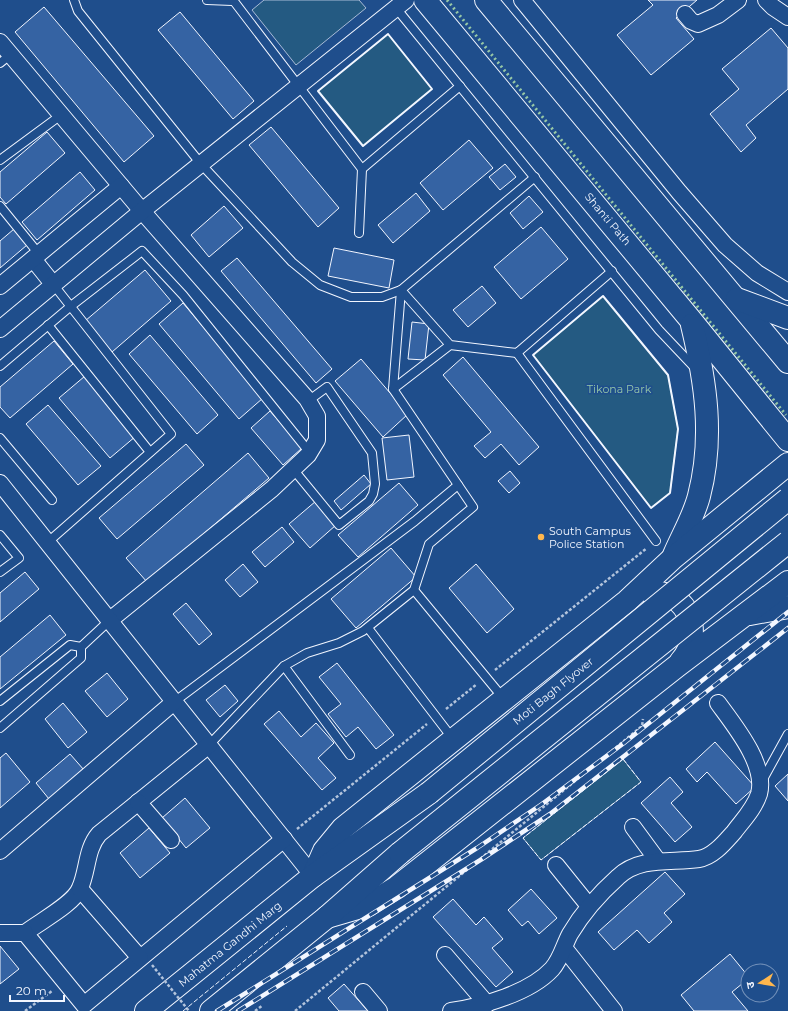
<svg xmlns="http://www.w3.org/2000/svg" width="788" height="1011" font-family="Montserrat,'Noto Sans Devanagari',sans-serif">
  <style>
    .green { fill: #245a82; stroke: #a8bbd7 }
    .building { fill: #3563a3; stroke: #f2f6ff }
    .lines { fill: none; stroke-linecap: round; stroke-linejoin: round }
    .lane-casing { stroke: #f2f6ff; stroke-width: 10 }
    .street-casing { stroke: #f2f6ff; stroke-width: 18 }
    .secondary-casing { stroke: #f2f6ff; stroke-width: 24 }
    .primary-casing { stroke: #f2f6ff; stroke-width: 24 }
    .path { stroke: #b3c4dc; stroke-width: 2.5; stroke-dasharray: 3 2; stroke-linecap: butt }
    .lane { stroke: #1f4e8c; stroke-width: 8 }
    .street { stroke: #1f4e8c; stroke-width: 16 }
    .secondary { stroke: #1f4e8c; stroke-width: 22 }
    .primary { stroke: #1f4e8c; stroke-width: 22 }
    .rail-casing { stroke: #f2f6ff; stroke-width: 4.5 }
    .rail { stroke: #1f4e8c; stroke-width: 3; stroke-dasharray: 9; stroke-linecap: butt }
    .primary-bridge-casing { stroke: #f2f6ff; stroke-width: 24; stroke-linecap: butt }
    .path-bridge { stroke: #b3c4dc; stroke-width: 2.5; stroke-dasharray: 3 2; stroke-linecap: butt }
    .primary-bridge { stroke: #1f4e8c; stroke-width: 22 }
    .hedge { stroke: #97c8a6; stroke-width: 3; stroke-dasharray: 2 3; stroke-linecap: butt }
    .fence { stroke: #f2f6ff; stroke-width: 1; stroke-dasharray: 5 2; stroke-linecap: butt }
    .wall { stroke: #f2f6ff; stroke-width: 2 }
    .poi-dot { fill: #ffb74d; stroke: #1f4e8c; stroke-width: 1.5 }
    .labels { text-anchor: middle; stroke-width: 3; stroke-linejoin: round; paint-order: stroke }
    .street-label { font-size: 11px; fill: #f2f6ff; stroke: #1f4e8c }
    .park-label { font-size: 11px; fill: #97c8a6; stroke: #1f4e8c }
    .poi-label { font-size: 11px; fill: #f2f6ff; stroke: #1f4e8c; text-anchor: start }
  </style>
  <rect width="100%" height="100%" fill="#1f4e8c"/>
  <g class="green">
    <polygon points="264,0 359,0 366,8 296,65 252,10"/>
    <polygon points="388,34 432,89 363,146 318,91"/>
    <polygon points="603,296 668,375 678,429 670,493 651,508 533,355"/>
    <polygon points="623,759 641,782 541,860 523,838"/>
  </g>
  <g class="building">
    <polygon points="648,0 697,0 676,18 694,39 651,75 617,35 653,5"/>
    <polygon points="44,7 154,136 124,162 15,32"/>
    <polygon points="180,12 254,101 233,119 158,30"/>
    <polygon points="771,28 788,48 788,89 746,125 756,138 741,152 710,114 739,89 722,69"/>
    <polygon points="271,127 339,208 318,227 249,145"/>
    <polygon points="47,132 65,153 6,204 0,197 0,172"/>
    <polygon points="469,140 493,168 443,210 420,183"/>
    <polygon points="505,164 516,177 500,190 489,177"/>
    <polygon points="80,172 95,190 37,240 22,222"/>
    <polygon points="416,193 430,211 393,243 378,225"/>
    <polygon points="529,196 543,212 523,229 510,213"/>
    <polygon points="224,206 243,228 209,257 191,235"/>
    <polygon points="541,227 568,259 521,299 494,267"/>
    <polygon points="14,229 27,245 0,268 0,241"/>
    <polygon points="334,248 394,260 389,288 328,276"/>
    <polygon points="237,258 332,369 316,383 221,271"/>
    <polygon points="145,270 171,301 112,352 85,321"/>
    <polygon points="482,286 496,303 468,327 453,310"/>
    <polygon points="183,303 263,398 239,419 159,324"/>
    <polygon points="412,322 429,324 425,360 408,359"/>
    <polygon points="150,335 218,415 197,434 129,354"/>
    <polygon points="54,341 73,364 10,418 0,407 0,387"/>
    <polygon points="463,357 539,447 519,465 501,444 485,458 474,446 491,432 443,375"/>
    <polygon points="361,359 408,414 383,437 335,381"/>
    <polygon points="85,376 136,436 110,458 59,398"/>
    <polygon points="48,405 101,466 78,485 26,424"/>
    <polygon points="270,411 302,448 283,465 251,428"/>
    <polygon points="409,435 414,477 387,480 382,438"/>
    <polygon points="186,444 204,465 117,539 99,518"/>
    <polygon points="248,453 269,478 147,582 126,558"/>
    <polygon points="510,471 520,483 509,493 498,481"/>
    <polygon points="364,475 371,484 341,510 334,501"/>
    <polygon points="399,483 418,505 358,557 338,535"/>
    <polygon points="316,501 336,525 310,548 289,524"/>
    <polygon points="282,527 294,542 265,567 252,552"/>
    <polygon points="391,548 416,577 356,628 331,599"/>
    <polygon points="243,564 258,582 240,597 225,580"/>
    <polygon points="476,564 514,609 487,633 449,588"/>
    <polygon points="25,572 39,589 0,622 0,593"/>
    <polygon points="186,603 212,634 199,645 173,614"/>
    <polygon points="50,615 66,635 0,689 0,657"/>
    <polygon points="337,663 394,735 376,749 358,727 346,737 328,714 341,704 319,677"/>
    <polygon points="107,673 128,699 107,717 85,691"/>
    <polygon points="225,685 238,701 220,717 206,700"/>
    <polygon points="63,703 87,732 68,748 45,719"/>
    <polygon points="279,711 301,737 316,723 334,743 318,758 336,778 322,790 264,724"/>
    <polygon points="715,742 755,787 736,804 707,772 697,782 686,769"/>
    <polygon points="6,753 30,782 0,808 0,758"/>
    <polygon points="70,754 84,770 49,799 36,783"/>
    <polygon points="788,774 788,801 775,786"/>
    <polygon points="670,777 683,792 671,803 692,827 675,842 641,803"/>
    <polygon points="185,798 210,828 186,848 162,818"/>
    <polygon points="149,828 170,853 140,878 120,853"/>
    <polygon points="665,872 685,894 664,913 672,922 649,943 637,930 614,950 598,932"/>
    <polygon points="531,889 557,918 539,934 528,921 522,926 508,910"/>
    <polygon points="453,899 476,925 484,917 503,939 492,948 513,972 496,987 433,917"/>
    <polygon points="0,946 19,969 0,984"/>
    <polygon points="730,954 748,976 748,979 732,992 748,1011 694,1011 681,995"/>
    <polygon points="344,984 368,1011 339,1011 328,998"/>
  </g>
  <g class="lines">
    <defs>
      <g id="lane">
        <polyline points="74,0 78,11 201,164 292,262 320,285 351,297 382,297 401,290 535,177"/>
        <polyline points="207,0 232,1"/>
        <polyline points="233,0 362,169 460,86"/>
        <polyline points="396,8 659,330 695,368"/>
        <polyline points="0,63 10,55"/>
        <polyline points="0,160 61,115"/>
        <polyline points="0,206 39,254"/>
        <polyline points="359,233 362,169"/>
        <polyline points="48,325 150,452"/>
        <polyline points="450,345 393,389 401,290 450,345 517,353 612,271"/>
        <polyline points="517,353 656,541"/>
        <polyline points="0,366 71,306 142,251 183,295 310,453"/>
        <polyline points="0,438 52,500"/>
        <polyline points="293,469 339,525 369,501 373,494 375,484 372,453 327,387 308,401"/>
        <polyline points="0,535 19,558 0,572"/>
        <polyline points="48,542 171,434 53,284"/>
        <polyline points="414,590 504,699"/>
        <polyline points="368,628 453,739"/>
        <polyline points="284,666 350,755"/>
        <polyline points="0,701 70,645 81,647"/>
        <polyline points="174,702 415,521 458,485"/>
        <polyline points="0,728 81,658 81,647 110,620"/>
        <polyline points="209,745 284,666 307,653 339,643 363,631 414,590 429,544 473,507 393,389"/>
        <polyline points="762,781 788,734"/>
      </g>
      <g id="street">
        <polyline points="522,0 679,192 725,245 757,273 788,292"/>
        <polyline points="766,0 773,7 788,17"/>
        <polyline points="685,14 691,21 698,24 718,15 738,0"/>
        <polyline points="0,42 142,211 307,399 317,416 317,440 308,455 272,489 110,620"/>
        <polyline points="33,259 53,284"/>
        <polyline points="0,286 121,186"/>
        <polyline points="0,329 142,211 406,0"/>
        <polyline points="0,483 313,876"/>
        <path d="M 209,745 L 99,834 C 86,849 88,870 80,888 C 74,904 39,922 25,933 L 84,1005 L 284,839"/>
        <polyline points="138,802 171,840"/>
        <polyline points="633,827 658,861"/>
        <polyline points="0,851 174,702"/>
        <polyline points="556,865 589,906"/>
        <polyline points="80,889 140,958"/>
        <polyline points="0,933 25,933"/>
        <polyline points="565,949 614,1011"/>
        <polyline points="445,955 487,1004"/>
        <polyline points="363,992 379,1011"/>
        <path d="M 451,1011 C 483,1006 530,993 552,969 C 561,959 564,945 570,934 C 583,912 599,894 618,877 C 640,856 672,863 699,859 C 713,857 725,842 734,832 C 743,820 754,809 759,794 C 767,765 734,725 718,703"/>
      </g>
      <g id="secondary">
        <polyline points="425,0 690,319 788,440"/>
        <polyline points="486,0 788,362"/>
        <polyline points="737,299 788,318"/>
        <path d="M 674,555 C 682,536 694,516 699,496 C 714,438 706,383 692,325"/>
        <path d="M 652,593 C 689,590 704,636 681,661"/>
        <polyline points="750,614 788,607"/>
        <polyline points="313,876 324,851 343,828 627,601 673,558 788,464"/>
        <polyline points="327,917 368,905 397,887 677,666 788,582"/>
      </g>
      <g id="primary">
        <polyline points="146,1011 313,876 429,793"/>
        <polyline points="211,1011 327,917 400,853"/>
      </g>
    </defs>
    <use href="#lane" class="lane-casing"/>
    <use href="#street" class="street-casing"/>
    <use href="#secondary" class="secondary-casing"/>
    <use href="#primary" class="primary-casing"/>
    <g class="path">
      <polyline points="495,670 647,548"/>
      <polyline points="446,709 477,684"/>
      <polyline points="297,829 427,724"/>
      <polyline points="25,1011 52,991"/>
      <polyline points="255,1011 263,1005"/>
      <polyline points="295,1011 642,726 643,719"/>
    </g>
    <use href="#lane" class="lane"/>
    <use href="#street" class="street"/>
    <use href="#secondary" class="secondary"/>
    <use href="#primary" class="primary"/>
    <defs>
      <g id="rail">
        <polyline points="217,1011 477,848 542,804 624,743 788,612"/>
        <polyline points="238,1011 482,859 550,814 788,628"/>
      </g>
    </defs>
    <use href="#rail" class="rail-casing"/>
    <use href="#rail" class="rail"/>
    <defs>
      <g id="primary-bridge">
        <polyline points="429,793 788,499"/>
        <polyline points="400,853 788,542"/>
      </g>
    </defs>
    <use href="#primary-bridge" class="primary-bridge-casing"/>
    <polyline class="path-bridge" points="152,965 189,1011"/>
    <use href="#primary-bridge" class="primary-bridge"/>
    <polyline class="hedge" points="447,0 786,415"/>
    <g class="fence">
      <polygon points="623,759 641,782 541,860 523,838"/>
      <polyline points="183,1011 287,926"/>
    </g>
    <g class="wall">
      <polygon points="388,34 432,89 363,146 318,91"/>
      <polygon points="603,296 668,375 678,429 670,493 651,508 533,355"/>
    </g>
  </g>
  <circle class="poi-dot" cx="541" cy="537" r="4"/>
  <g class="labels">
    <g class="street-label">
      <text transform="translate(608 219) rotate(50)" y="4">Shanti Path</text>
      <text transform="translate(553 691) rotate(-39)" y="4">Moti Bagh Flyover</text>
      <text transform="translate(230 944) rotate(-39)" y="4">Mahatma Gandhi Marg</text>
    </g>
    <g class="park-label">
      <text x="619" y="393">Tikona Park</text>
    </g>
    <g class="poi-label">
      <text x="549" y="535">South Campus<tspan x="549" dy="13">Police Station</tspan></text>
    </g>
  </g>
  <g transform="translate(760 983) rotate(258)"><circle r="19" fill="#1f4e8c" stroke="#7391ba"/>
  <path d="M0-3L7 15L0 10L-7 15Z" fill="#ffb74d"/>
  <text y="-6" font-size="11" font-weight="bold" text-anchor="middle" fill="#f2f6ff">उ</text>
  </g>
  <path d="M10 995v6h54v-6" fill="none" stroke="#f2f6ff" stroke-width="2"/>
  <text x="16" y="995" font-size="12" fill="#f2f6ff" stroke="#1f4e8c" stroke-width="3" paint-order="stroke">20 m</text>
</svg>
